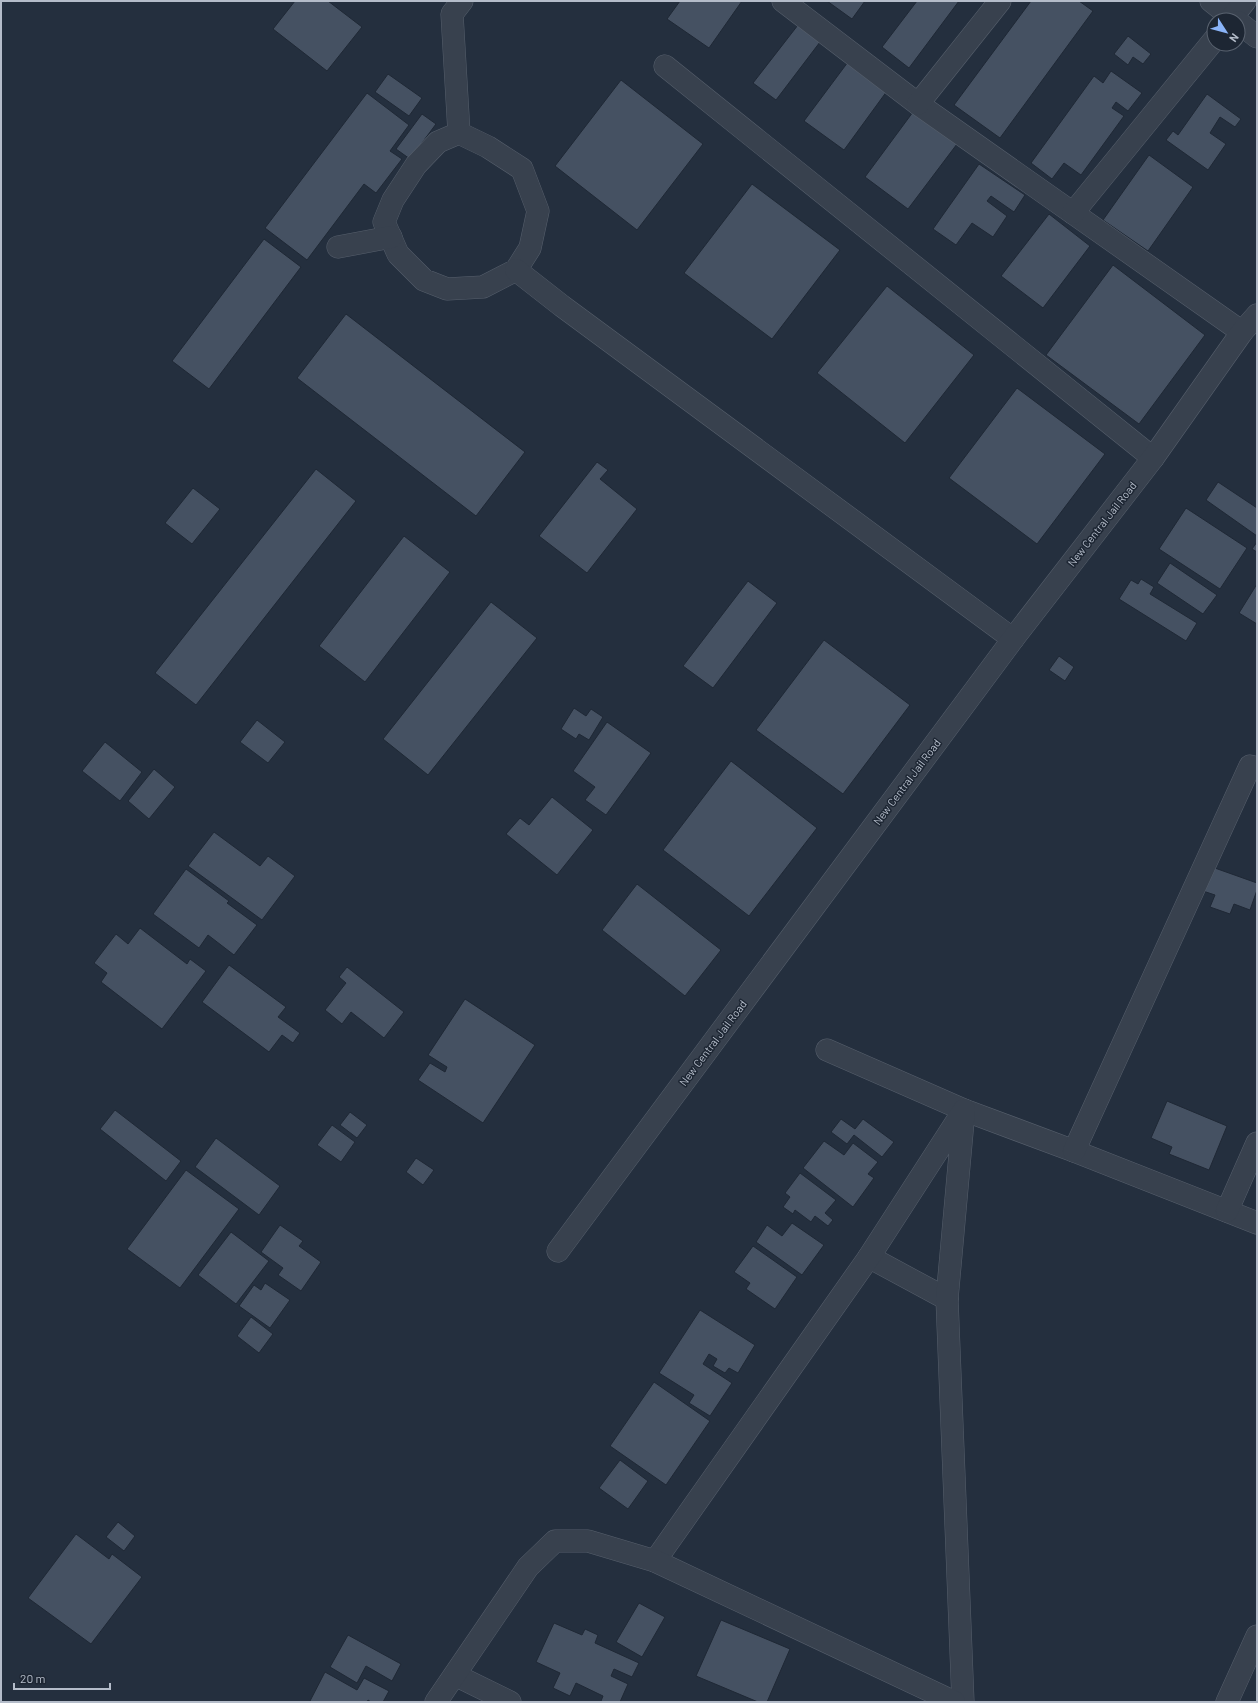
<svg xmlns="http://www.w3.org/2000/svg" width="1258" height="1703" font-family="Barlow,sans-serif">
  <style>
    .building { fill: #455162; stroke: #1f2835 }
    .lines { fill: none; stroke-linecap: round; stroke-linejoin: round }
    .minor-casing { stroke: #565f6c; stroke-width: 23 }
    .minor { stroke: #38414e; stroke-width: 22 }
    .labels { text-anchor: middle; stroke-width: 3; stroke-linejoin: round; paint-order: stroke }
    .street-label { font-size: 11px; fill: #b4bcc9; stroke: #1d2633 }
  </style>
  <rect width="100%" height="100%" fill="#242f3e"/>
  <g class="building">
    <polygon points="295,1 328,1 362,27 327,71 273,29"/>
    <polygon points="680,1 742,1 709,48 667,19"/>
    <polygon points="827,1 865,1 852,19"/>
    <polygon points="917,1 959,1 909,68 882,47"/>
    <polygon points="1031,1 1079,1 1093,11 1000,138 954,105"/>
    <polygon points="798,25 820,42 776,100 753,83"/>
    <polygon points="1128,36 1151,54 1143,64 1133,57 1128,65 1114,54"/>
    <polygon points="848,62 887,91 844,150 804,121"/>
    <polygon points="1111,71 1142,93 1128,111 1116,102 1112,108 1124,116 1081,175 1064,163 1052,179 1031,163 1094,76 1103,83"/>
    <polygon points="388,74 422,98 409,116 375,92"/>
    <polygon points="621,80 703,144 637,230 555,166"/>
    <polygon points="367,93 409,125 390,151 402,159 376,193 364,184 307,260 265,228"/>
    <polygon points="1207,94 1241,119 1235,127 1220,117 1210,133 1226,144 1208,170 1166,140 1173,131 1178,135"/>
    <polygon points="913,112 957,144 908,209 865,177"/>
    <polygon points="422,114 436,124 410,159 396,149"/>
    <polygon points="1149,155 1193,187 1148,251 1103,220"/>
    <polygon points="979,164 1025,195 1014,212 991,196 987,201 1007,216 993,237 972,223 956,245 933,229"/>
    <polygon points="752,184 840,250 772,339 684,273"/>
    <polygon points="1049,214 1090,246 1043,308 1001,276"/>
    <polygon points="264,239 301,267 209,389 172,361"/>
    <polygon points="1113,265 1205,335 1139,424 1046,355"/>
    <polygon points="887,286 974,355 905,443 817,373"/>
    <polygon points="346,314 525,452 476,516 297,378"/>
    <polygon points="1017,388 1105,454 1037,544 949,478"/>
    <polygon points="597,462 608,470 600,479 637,509 587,573 539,536"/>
    <polygon points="316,469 356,501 196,705 155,673"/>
    <polygon points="1218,482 1257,508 1257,536 1206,500"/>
    <polygon points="193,488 220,509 192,544 165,523"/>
    <polygon points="1186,508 1247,548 1220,589 1159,549"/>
    <polygon points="404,536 450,572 365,682 319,646"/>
    <polygon points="1257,542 1257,552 1252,549"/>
    <polygon points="1170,563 1217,595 1203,614 1157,583"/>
    <polygon points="1141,579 1154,587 1150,594 1197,623 1186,641 1119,599 1131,580 1138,584"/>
    <polygon points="748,581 777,603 713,688 683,666"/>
    <polygon points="1257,584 1257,624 1239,613"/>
    <polygon points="491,602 537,638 428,775 383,739"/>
    <polygon points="824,640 910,705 843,794 756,730"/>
    <polygon points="1059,656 1074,667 1065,681 1049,670"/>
    <polygon points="574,708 586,716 591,709 603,717 589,740 579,734 576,739 561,729"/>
    <polygon points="257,720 285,742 268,763 240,742"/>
    <polygon points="607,722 651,753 606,815 585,800 595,787 573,771"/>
    <polygon points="105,742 142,772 120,801 82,771"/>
    <polygon points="731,761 817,828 749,916 663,850"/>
    <polygon points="154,769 175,787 149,819 128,801"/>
    <polygon points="552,797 593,830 557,875 506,834 520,818 529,825"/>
    <polygon points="214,832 260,866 268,856 295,876 262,920 188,866"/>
    <polygon points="1212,867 1257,883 1257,890 1250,910 1234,904 1230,914 1210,907 1215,895 1203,891"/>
    <polygon points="186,869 229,901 227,903 257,925 234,955 208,935 199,948 153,914"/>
    <polygon points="637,884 721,950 685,996 602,930"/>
    <polygon points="140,928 187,964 190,959 206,971 162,1029 101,982 107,973 94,963 116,934 128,944"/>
    <polygon points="229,965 286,1007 278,1017 300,1033 293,1043 282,1035 269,1052 202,1002"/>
    <polygon points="347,967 404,1012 384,1038 351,1012 342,1024 325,1010 346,983 339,977"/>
    <polygon points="465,999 535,1045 483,1123 418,1080 430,1063 445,1072 447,1067 428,1055"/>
    <polygon points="1167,1101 1227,1126 1209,1170 1169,1154 1172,1147 1151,1138"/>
    <polygon points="115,1110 181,1161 166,1181 100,1129"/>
    <polygon points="350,1112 367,1125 357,1138 340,1125"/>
    <polygon points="841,1119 855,1129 863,1119 894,1142 882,1157 854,1135 847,1144 831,1132"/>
    <polygon points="332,1125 355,1142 341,1162 317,1145"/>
    <polygon points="216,1138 280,1186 259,1215 195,1167"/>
    <polygon points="824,1141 844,1155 853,1143 878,1162 868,1174 874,1178 853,1207 803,1168"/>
    <polygon points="416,1158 434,1170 423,1185 406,1172"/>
    <polygon points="186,1170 239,1209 180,1288 127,1249"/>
    <polygon points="800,1173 836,1200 825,1213 833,1220 828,1226 815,1216 811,1222 795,1210 793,1214 783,1207 790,1197 785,1193"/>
    <polygon points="792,1223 824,1245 802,1275 756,1242 767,1225 782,1236"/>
    <polygon points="280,1225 303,1241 299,1246 321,1262 301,1291 278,1275 283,1268 261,1252"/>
    <polygon points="231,1232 269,1261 236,1304 198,1275"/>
    <polygon points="753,1246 797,1277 775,1309 746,1289 750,1283 734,1272"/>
    <polygon points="265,1283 290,1300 270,1328 239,1306 254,1285 261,1290"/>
    <polygon points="700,1310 755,1345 738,1373 729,1368 725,1373 713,1366 717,1359 709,1354 703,1364 732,1383 710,1416 689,1403 694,1395 659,1373"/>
    <polygon points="251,1317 273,1334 259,1353 237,1336"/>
    <polygon points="654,1382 710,1421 666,1485 610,1446"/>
    <polygon points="620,1460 648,1481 628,1509 599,1488"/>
    <polygon points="118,1522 135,1536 124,1551 106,1537"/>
    <polygon points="76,1534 109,1559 112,1554 142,1577 91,1644 28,1598"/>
    <polygon points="639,1603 665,1617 642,1657 616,1642"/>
    <polygon points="721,1620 790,1649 767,1702 758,1702 696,1676"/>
    <polygon points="554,1623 582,1635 585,1629 598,1635 595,1643 639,1663 632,1677 614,1669 611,1676 628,1684 620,1702 603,1702 601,1701 603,1696 576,1683 570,1696 553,1688 560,1673 536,1662"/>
    <polygon points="348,1635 401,1664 392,1681 366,1666 357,1683 330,1667"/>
    <polygon points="325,1672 357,1690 364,1678 389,1691 383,1702 371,1702 368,1700 367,1702 312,1702 310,1701"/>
  </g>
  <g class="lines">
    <defs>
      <g id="minor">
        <polyline points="783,1 918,104 1242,332"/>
        <polyline points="1211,1 1235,20"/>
        <polyline points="1230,20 1245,1"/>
        <polyline points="1238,22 1257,37"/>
        <polyline points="665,66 1153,458"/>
        <polyline points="918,104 1000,1"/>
        <polyline points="459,133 438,142 416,165 393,200 384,222 398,254 424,280 447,289 483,287 516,270 530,248 538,211 522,169 488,147 459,133 452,14 462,1"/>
        <polyline points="1073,213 1214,40"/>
        <polyline points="338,247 391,237"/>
        <polyline points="516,270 562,306 1013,639"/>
        <polyline points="827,1050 964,1110 1074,1151 1257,1223"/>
        <polyline points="1074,1151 1250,766 1257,768"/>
        <polyline points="1227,1211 1257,1143"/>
        <polyline points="558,1251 1013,639 1153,458 1242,332 1257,315"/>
        <polyline points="869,1257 947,1299"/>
        <polyline points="655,1561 869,1257 964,1110 947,1299 963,1702"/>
        <polyline points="455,1675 510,1702"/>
        <polyline points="436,1702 528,1567 555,1541 588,1541 655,1561 954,1702"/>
        <polyline points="1227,1702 1257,1636"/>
      </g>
    </defs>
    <use href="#minor" class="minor-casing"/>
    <use href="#minor" class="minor"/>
  </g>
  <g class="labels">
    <g class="street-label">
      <text transform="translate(1102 524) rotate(-52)" y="4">New Central Jail Road</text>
      <text transform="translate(907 782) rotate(-53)" y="4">New Central Jail Road</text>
      <text transform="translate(713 1043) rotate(-53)" y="4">New Central Jail Road</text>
    </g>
  </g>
  <rect width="1258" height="1703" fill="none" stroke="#b4bcc9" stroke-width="4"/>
  <g transform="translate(1226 32) rotate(126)"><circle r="19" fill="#1d2633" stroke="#59626f"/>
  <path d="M0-3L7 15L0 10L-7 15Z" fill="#8ab4f8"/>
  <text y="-6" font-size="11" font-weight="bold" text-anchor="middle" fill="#b4bcc9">N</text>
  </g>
  <path d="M14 1683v6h96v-6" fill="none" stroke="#b4bcc9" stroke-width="2"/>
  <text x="20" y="1683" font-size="12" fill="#b4bcc9" stroke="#1d2633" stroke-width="3" paint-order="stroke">20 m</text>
</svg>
